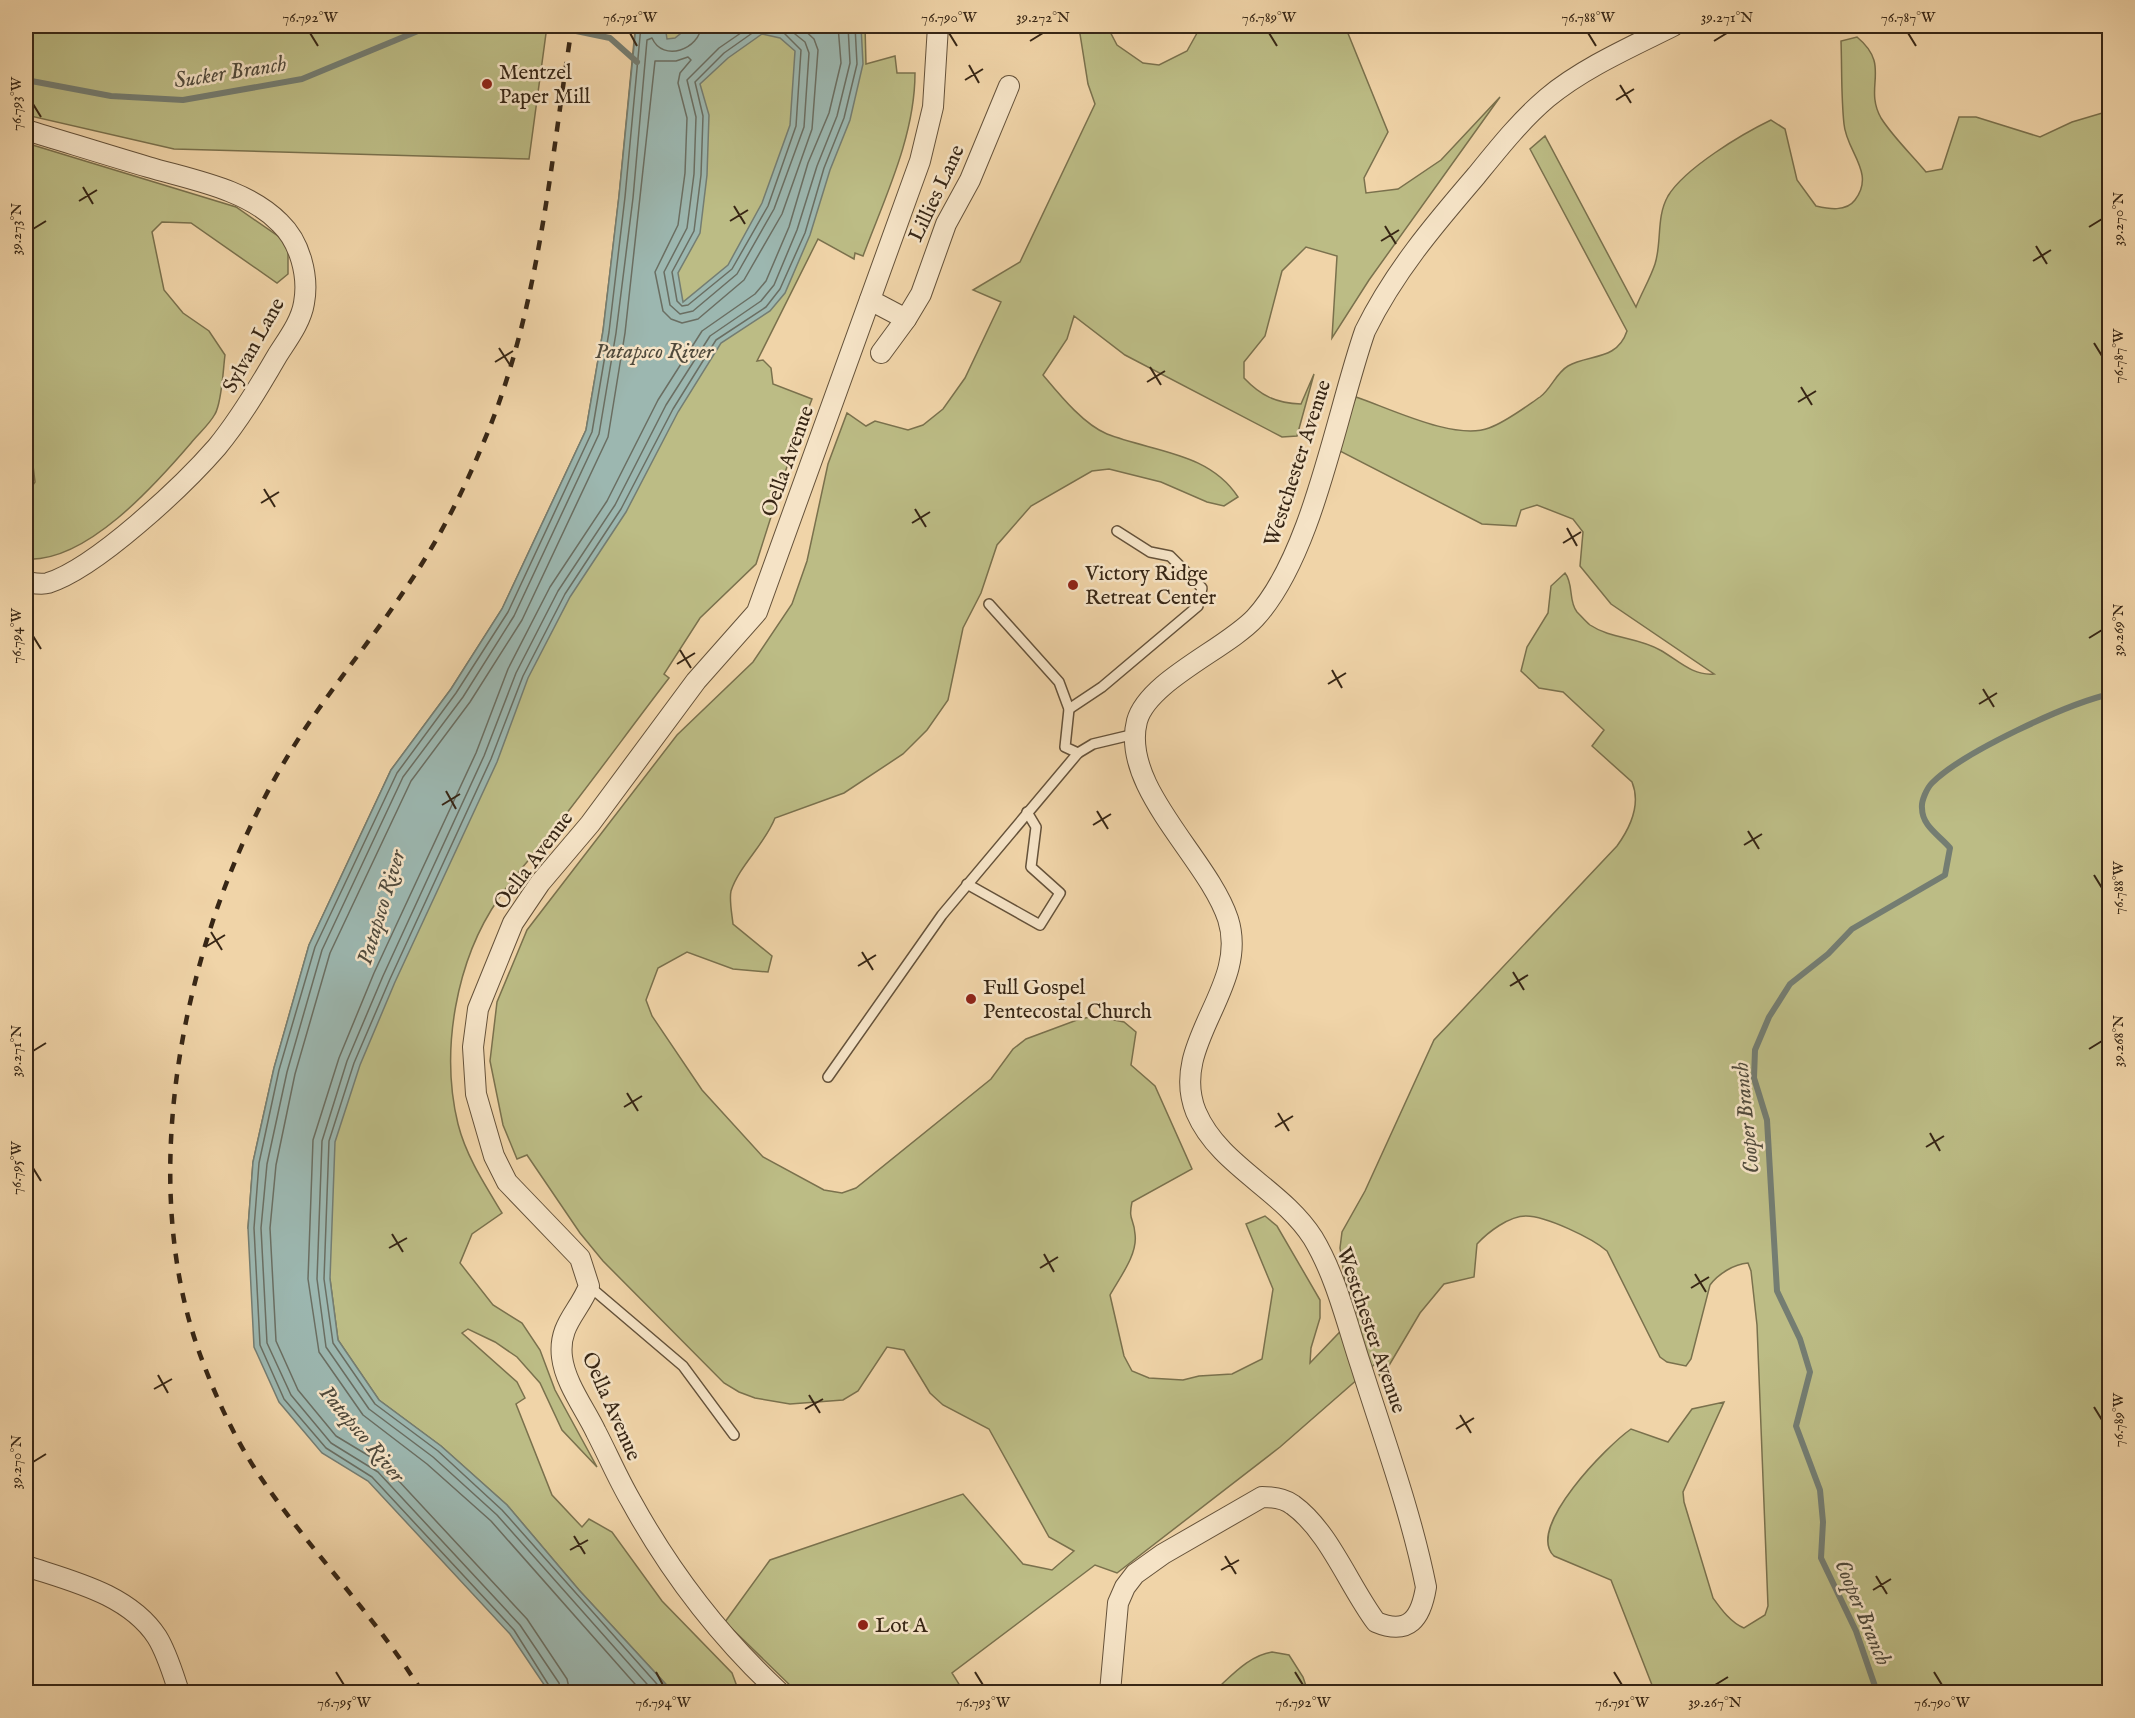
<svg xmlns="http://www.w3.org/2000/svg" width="2135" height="1718" font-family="'IM FELL English',serif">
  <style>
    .green { fill: #bcbc85; stroke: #7a714d; stroke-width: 1.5 }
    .water { fill: #9cb7b0; stroke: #747d72; stroke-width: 1.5; fill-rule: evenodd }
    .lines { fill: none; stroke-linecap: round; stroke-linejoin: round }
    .shore { stroke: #6a6e62; stroke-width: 1.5 }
    .stream { stroke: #747d72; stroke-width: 6 }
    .lane-casing { stroke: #65523a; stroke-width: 12 }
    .street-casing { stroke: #65523a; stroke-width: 22 }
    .lane { stroke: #f5e3c6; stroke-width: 9 }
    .street { stroke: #f5e3c6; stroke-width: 20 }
    .rail { stroke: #372615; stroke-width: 4.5; stroke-dasharray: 10 10; stroke-linecap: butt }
    .ticks { fill: none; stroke: #372615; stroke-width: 2 }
    .poi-dot { fill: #8f2418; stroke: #f5e3c6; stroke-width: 2 }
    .labels { text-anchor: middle; stroke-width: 5; stroke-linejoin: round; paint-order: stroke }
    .poi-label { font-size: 21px; fill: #372615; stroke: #f5e3c6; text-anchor: start }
    .street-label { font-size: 21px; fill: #372615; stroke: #f5e3c6 }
    .water-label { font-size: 22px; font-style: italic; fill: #504a3c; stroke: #f5e3c6 }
    .neatline { fill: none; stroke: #372615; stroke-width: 2 }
    .ticks-label { font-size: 15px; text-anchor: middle; fill: #372615 }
  </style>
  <rect width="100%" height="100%" fill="#f0d4a8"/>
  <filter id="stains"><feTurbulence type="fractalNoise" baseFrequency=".00333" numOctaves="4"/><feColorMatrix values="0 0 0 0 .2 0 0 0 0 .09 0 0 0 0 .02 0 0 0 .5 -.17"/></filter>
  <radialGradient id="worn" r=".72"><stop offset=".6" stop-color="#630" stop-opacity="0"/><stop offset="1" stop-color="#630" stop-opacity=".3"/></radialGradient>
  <g class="green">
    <polygon points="26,26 547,26 529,159 174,149 26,115"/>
    <path d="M 618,26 L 865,26 L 866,64 L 895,56 L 897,73 L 915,73 C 915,136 885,197 863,256 L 855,253 L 854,259 L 818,239 L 757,361 L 763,360 L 771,368 L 773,384 L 812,399 L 791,454 L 756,564 L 700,618 L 664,674 L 669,678 C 632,726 596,776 559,823 C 540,849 517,871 499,898 C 456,960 440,1050 458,1124 C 466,1156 485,1185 502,1213 L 472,1234 L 460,1263 L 493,1305 L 522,1323 L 540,1350 L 555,1390 L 597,1467 L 562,1430 L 540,1383 L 517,1357 L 495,1342 L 468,1329 L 462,1333 L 517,1382 L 525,1398 L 516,1404 L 552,1495 L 582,1527 L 589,1519 L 612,1532 L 662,1601 L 732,1673 L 739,1692 L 673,1692 L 579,1590 L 507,1505 L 441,1446 L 379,1400 L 338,1340 L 330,1279 L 248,1228 L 253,1162 L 274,1068 L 309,945 L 391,770 L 451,689 L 502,609 L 586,430 L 603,331 L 619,196 L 635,31 Z"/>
    <path d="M 1068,26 L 1107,26 L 1117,45 L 1143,63 L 1159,65 L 1187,51 L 1201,26 L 1345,26 L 1388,132 L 1364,178 L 1366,193 L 1398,189 L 1441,160 L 1500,97 L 1369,280 L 1332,338 L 1337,256 L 1306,247 L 1282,271 L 1265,336 L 1244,362 L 1244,378 C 1261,396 1276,403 1301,404 L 1314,374 L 1297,436 L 1282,437 L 1125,355 L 1074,316 L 1067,339 L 1043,375 C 1059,394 1083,424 1107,434 C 1153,452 1209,452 1238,497 L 1224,506 L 1207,502 L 1161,482 L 1109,469 L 1092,471 L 1031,506 L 997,545 L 981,593 L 963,628 L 948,700 L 927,730 L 903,754 L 844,793 L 775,818 C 765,844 739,866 731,891 C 729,900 732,914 733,924 L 772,956 L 768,972 L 733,969 L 687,952 L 658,968 L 646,1000 L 652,1016 L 702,1090 L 763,1157 L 824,1190 L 842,1193 L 856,1188 L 991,1079 L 1013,1049 L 1026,1039 L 1077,1020 L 1094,1016 L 1124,1022 L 1136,1032 L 1131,1065 L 1155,1086 L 1192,1169 L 1132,1202 C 1128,1221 1134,1218 1135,1234 C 1138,1254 1120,1277 1110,1295 L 1124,1356 L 1132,1371 L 1149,1378 L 1183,1380 L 1199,1376 L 1232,1374 L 1262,1359 L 1273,1289 L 1246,1224 L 1265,1216 L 1277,1226 L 1320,1300 L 1320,1318 L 1311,1348 L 1310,1363 L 1357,1314 L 1345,1281 L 1340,1248 L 1342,1232 L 1365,1191 L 1434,1040 L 1617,846 C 1630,828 1641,804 1632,782 L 1592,746 L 1604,730 L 1563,692 L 1539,688 L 1521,671 L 1527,647 L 1548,613 L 1551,586 L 1565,573 C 1574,584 1568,601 1577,612 C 1581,616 1586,622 1590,625 C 1611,639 1638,637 1660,650 C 1678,660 1692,676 1714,674 L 1611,604 L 1580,566 L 1583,532 L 1573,519 L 1537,505 L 1521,510 L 1516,526 L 1482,524 L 1334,448 L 1356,397 C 1389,408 1455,441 1489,428 C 1506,422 1524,408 1540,397 C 1551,389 1556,373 1568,366 C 1589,354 1617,361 1627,331 L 1530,149 L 1545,136 L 1636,307 C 1642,292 1650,279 1655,264 C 1662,242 1656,217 1668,196 C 1685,168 1742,134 1771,120 L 1785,129 L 1797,180 L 1816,206 C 1829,209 1846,212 1855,200 C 1876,173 1846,151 1844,124 C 1841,96 1842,68 1841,41 L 1857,37 C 1892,66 1863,86 1881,118 C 1893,137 1912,155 1926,172 L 1942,169 L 1959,117 L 1976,117 L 2040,137 L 2072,122 L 2109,111 L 2109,1692 L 1627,1692 L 1652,1685 L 1611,1580 L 1554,1556 C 1525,1528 1608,1445 1631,1429 L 1668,1442 L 1692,1409 L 1724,1402 L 1683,1492 L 1684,1502 L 1713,1598 C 1721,1609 1731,1623 1744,1628 L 1765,1615 L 1768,1606 L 1757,1325 L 1751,1271 L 1748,1263 C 1734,1264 1718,1274 1710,1285 L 1691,1359 L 1686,1366 L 1667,1362 L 1660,1357 L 1607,1251 C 1592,1238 1546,1216 1526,1216 C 1509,1216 1488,1232 1477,1244 L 1474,1277 L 1444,1284 L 1420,1313 L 1381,1379 L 1375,1364 L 1280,1447 L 1117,1573 L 1095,1565 L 952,1673 L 962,1689 L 958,1692 L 797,1692 L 725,1622 L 770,1560 L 963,1494 L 1023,1564 L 1052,1570 L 1074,1551 L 1049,1537 L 989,1429 L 943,1405 L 930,1393 L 904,1350 L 887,1347 L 858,1391 L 843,1400 L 790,1404 L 755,1398 L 739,1392 L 724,1383 L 603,1261 L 580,1233 L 527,1155 L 517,1159 L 503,1125 L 490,1061 L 497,1002 L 527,930 L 677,735 L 753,662 L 792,604 L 807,561 L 828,464 L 847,413 L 866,426 L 875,421 L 908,430 L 923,425 L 943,409 L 965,378 L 1001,302 L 973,290 L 1020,262 L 1095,104 L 1088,84 L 1080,34 Z"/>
    <path d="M 26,143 L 236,207 L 288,243 L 288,274 L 277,283 L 191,223 L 162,222 L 152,232 L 164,290 L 183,313 L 209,331 L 225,355 C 223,370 222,402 215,414 C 209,425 198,434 191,443 C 155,485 86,563 26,559 L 26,495 L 35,482 L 26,408 Z"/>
    <path d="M 1272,1652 L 1289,1655 L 1303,1677 L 1308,1692 L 1221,1692 L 1222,1684 C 1236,1671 1252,1655 1272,1652 Z"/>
  </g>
  <path class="water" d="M 636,26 L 665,26 L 667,39 L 675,38 L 690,26 L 861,26 L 863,64 L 850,120 L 830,170 L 810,235 L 785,293 L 770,311 L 721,343 L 678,412 L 626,512 L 570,597 L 528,678 L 497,762 L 395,982 L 360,1065 L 335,1142 L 330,1279 L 338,1340 L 379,1400 L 441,1446 L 507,1505 L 579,1590 L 673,1692 L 549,1692 L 510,1634 L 368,1481 L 322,1453 L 279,1402 L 254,1347 L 248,1228 L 253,1162 L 274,1068 L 309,945 L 391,770 L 451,689 L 502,609 L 586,430 L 603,331 L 619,196 ZM 762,34 L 780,38 L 795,51 L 790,125 L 762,203 L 728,265 L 683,302 L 678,273 L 700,233 L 707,175 L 709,115 L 700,84 L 728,58 Z"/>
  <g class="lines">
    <g class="shore">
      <polyline points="751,26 719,48 687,80 696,117 694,174 687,228 664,272 670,305 680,314 693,311 737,274 774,209 804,127 809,53 805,42 785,26"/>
      <polygon points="764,28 784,33 801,50 796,126 768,206 732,269 688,305 682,306 677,301 672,272 694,231 701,175 703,116 695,82 724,53 758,29"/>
      <polyline points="553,1692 514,1630 372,1477 326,1448 284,1399 260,1345 254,1228 259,1163 279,1070 315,947 397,773 456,693 508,612 592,432 609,332 625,197 641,26"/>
      <path d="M 561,1692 L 559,1683 L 520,1625 L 378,1472 L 331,1443 L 291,1395 L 267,1343 L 261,1228 L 267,1164 L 287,1072 L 322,950 L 403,777 L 463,697 L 514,616 L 599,434 L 616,333 L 633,198 L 647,40 L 652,38 C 663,63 700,49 701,26"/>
      <polyline points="570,1692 567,1679 527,1619 384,1465 336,1436 298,1390 276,1341 270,1228 276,1165 295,1074 330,953 411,781 470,702 522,620 608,437 625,333 655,61 676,61 688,57 691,60 680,73 678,83 687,118 685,173 678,225 655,272 663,311 671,319 682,323 698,319 744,280 782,214 812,129 818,50 814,39 800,26"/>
      <polyline points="642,1692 491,1521 427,1464 363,1415 319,1352 308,1279 313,1140 339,1058 374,973 476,753 508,669 550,587 607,501 658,400 702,331 755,294 766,281 789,227 808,163 829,113 841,63 838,26"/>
      <polyline points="654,1692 497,1515 433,1457 369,1409 326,1347 317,1279 322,1141 347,1061 383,976 484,756 516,673 558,591 615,505 666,405 710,336 761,301 774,285 797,230 817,166 837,116 850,63 848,26"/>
      <polyline points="664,1692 502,1510 438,1451 375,1404 333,1343 324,1279 329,1141 354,1063 390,979 491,759 523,676 565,594 621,509 673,409 716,340 766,307 780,289 805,233 824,168 844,118 857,64 855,26"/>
    </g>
    <g class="stream">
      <polyline points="552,26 610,38 637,62"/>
      <polyline points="26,80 111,96 183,100 302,79 430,26"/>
      <path d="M 1877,1692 L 1856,1631 L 1821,1558 L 1823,1522 L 1820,1490 L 1796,1426 L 1810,1372 L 1800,1339 L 1777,1291 L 1767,1120 L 1754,1078 L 1755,1050 L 1769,1017 L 1790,984 L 1828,954 L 1852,929 L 1945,875 L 1950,848 C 1939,835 1922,826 1922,808 C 1921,801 1927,788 1932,783 C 1963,752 2067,704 2110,694"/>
    </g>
    <defs>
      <g id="lane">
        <polyline points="989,604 1059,682 1069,709 1065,747 1078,753 1093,744 1135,734"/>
        <polyline points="1069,709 1102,687 1198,606 1202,588 1170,556 1150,552 1117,531"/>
        <polyline points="967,884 1040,925 1060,893 1031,867 1036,827 1027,812"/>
        <polyline points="828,1077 942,915 1078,753"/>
        <polyline points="589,1286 683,1366 734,1435"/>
      </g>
      <g id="street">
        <path d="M 26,130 C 66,142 107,155 148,167 C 192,180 247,189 280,223 C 300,242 309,276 304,303 C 301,322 287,340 277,356 C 259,387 240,419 217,447 C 183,486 96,568 48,583 C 41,585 33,583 26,582"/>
        <polyline points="870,300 906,319 921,294 946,224 970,180 1009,86"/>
        <polyline points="881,353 906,319"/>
        <path d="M 26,1566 C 71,1581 129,1594 157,1637 C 167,1653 173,1674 179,1692"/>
        <path d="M 779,1692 C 721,1638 670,1572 631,1501 C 618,1479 608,1455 596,1432 C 585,1409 565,1383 562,1357 C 558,1325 579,1312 589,1286 L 580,1258 L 507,1182 L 494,1156 L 476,1094 L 473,1047 L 478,1009 L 513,923 L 540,883 L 590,824 L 696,681 L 757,612 L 920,161 L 933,107 L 938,26"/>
        <path d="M 1110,1692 L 1118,1603 L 1125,1587 L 1135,1574 L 1163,1554 L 1262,1497 C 1273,1497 1284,1498 1293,1505 C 1329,1531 1349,1586 1376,1622 C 1409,1636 1421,1618 1426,1587 C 1411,1512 1384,1439 1361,1366 C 1347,1324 1336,1276 1313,1238 C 1282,1189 1219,1166 1196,1112 C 1168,1043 1250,988 1228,919 C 1208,858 1120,787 1137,721 C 1148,681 1226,649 1255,618 C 1313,555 1336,414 1365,331 C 1394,272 1434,225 1476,176 C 1498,149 1520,121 1547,98 C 1583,68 1631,47 1673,26"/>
      </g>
    </defs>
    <use href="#lane" class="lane-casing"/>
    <use href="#street" class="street-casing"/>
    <use href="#lane" class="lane"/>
    <use href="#street" class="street"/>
    <path class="rail" d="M 422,1692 C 374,1614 308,1549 257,1472 C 235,1438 218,1402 204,1365 C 129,1175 188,918 292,749 C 326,694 368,645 404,591 C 435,546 461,497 482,446 C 539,314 550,166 572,26"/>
  </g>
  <path class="ticks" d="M 310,33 L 318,46M 630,33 L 637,46M 949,33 L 957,46M 1269,33 L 1277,46M 1588,33 L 1596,46M 1908,33 L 1916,46M 1030,41 L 1043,33M 1714,41 L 1727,33M 969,65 L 979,83M 965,80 L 983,69M 1620,85 L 1631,103M 1616,100 L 1634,89M 33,104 L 41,117M 83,187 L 93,204M 79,201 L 97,190M 734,206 L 745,224M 730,221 L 748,210M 1385,226 L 1396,244M 2089,227 L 2102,219M 33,229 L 46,221M 1381,241 L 1399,230M 2036,246 L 2047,264M 2033,261 L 2051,250M 2094,343 L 2102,356M 499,348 L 510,365M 495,362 L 513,351M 1150,367 L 1161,385M 1147,382 L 1165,371M 1801,387 L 1812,405M 1798,402 L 1816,391M 264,489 L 275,507M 261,503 L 279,492M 915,509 L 926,527M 912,523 L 930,512M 1567,528 L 1577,546M 1563,543 L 1581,532M 33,636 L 41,649M 2089,638 L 2102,630M 680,650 L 691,668M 677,664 L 695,653M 1332,670 L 1342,688M 1328,684 L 1346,673M 1983,689 L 1994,707M 1979,704 L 1997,693M 446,791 L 456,809M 442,805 L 460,794M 1097,811 L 1108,829M 1093,825 L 1111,814M 1748,831 L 1759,849M 1744,845 L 1762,834M 2094,875 L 2102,888M 211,932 L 222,950M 207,946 L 225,935M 862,952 L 873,970M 858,966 L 876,955M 1513,972 L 1524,990M 1510,986 L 1528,975M 2089,1049 L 2102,1041M 33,1051 L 46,1043M 627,1093 L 638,1111M 624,1107 L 642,1096M 1278,1113 L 1289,1131M 1275,1127 L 1293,1116M 1930,1133 L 1940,1151M 1926,1147 L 1944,1136M 33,1168 L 41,1181M 392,1234 L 403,1252M 389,1248 L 407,1238M 1044,1254 L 1054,1272M 1040,1268 L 1058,1257M 1695,1274 L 1706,1292M 1691,1288 L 1709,1277M 158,1375 L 168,1393M 154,1389 L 172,1379M 809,1395 L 820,1413M 2094,1407 L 2102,1420M 805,1409 L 823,1399M 1460,1415 L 1471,1433M 1456,1429 L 1474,1418M 33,1462 L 46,1454M 574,1536 L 585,1554M 570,1550 L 588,1540M 1225,1556 L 1236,1574M 1221,1570 L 1239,1560M 1876,1576 L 1887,1594M 1873,1590 L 1891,1579M 336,1672 L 344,1685M 656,1672 L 663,1685M 975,1672 L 983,1685M 1295,1672 L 1303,1685M 1614,1672 L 1622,1685M 1934,1672 L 1942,1685M 1715,1685 L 1728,1677"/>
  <g class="poi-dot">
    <circle cx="487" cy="84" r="6"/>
    <circle cx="1073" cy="585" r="6"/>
    <circle cx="971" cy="999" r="6"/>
    <circle cx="863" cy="1625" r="6"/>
  </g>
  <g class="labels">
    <g class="poi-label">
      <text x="499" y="79">Mentzel<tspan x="499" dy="24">Paper Mill</tspan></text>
      <text x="1085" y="580">Victory Ridge<tspan x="1085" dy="24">Retreat Center</tspan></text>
      <text x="983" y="994">Full Gospel<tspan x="983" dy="24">Pentecostal Church</tspan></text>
      <text x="875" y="1632">Lot A</text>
    </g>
    <g class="street-label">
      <text transform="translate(936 193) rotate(-65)" y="7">Lillies Lane</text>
      <text transform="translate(253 345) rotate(-61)" y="7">Sylvan Lane</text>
      <text transform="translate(787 461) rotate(-70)" y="7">Oella Avenue</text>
      <text transform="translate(1297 463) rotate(-72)" y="7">Westchester Avenue</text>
      <text transform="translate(533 860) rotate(-53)" y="7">Oella Avenue</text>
      <text transform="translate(1372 1330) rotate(71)" y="7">Westchester Avenue</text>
      <text transform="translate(612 1406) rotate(66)" y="7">Oella Avenue</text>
    </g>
    <g class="water-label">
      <text transform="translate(230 71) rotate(-9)" y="8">Sucker Branch</text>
      <text x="654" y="358">Patapsco River</text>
      <text transform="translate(380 907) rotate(-73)" y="8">Patapsco River</text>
      <text transform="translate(1745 1118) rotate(-96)" y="8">Cooper Branch</text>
      <text transform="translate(363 1433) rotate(50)" y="8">Patapsco River</text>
      <text transform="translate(1864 1612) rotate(67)" y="8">Cooper Branch</text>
    </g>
  </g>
  <rect width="2135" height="1718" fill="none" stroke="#f0d4a8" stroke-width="66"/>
  <rect x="33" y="33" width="2069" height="1652" class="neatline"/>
  <g class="ticks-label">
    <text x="310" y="22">76.792°W</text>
    <text x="630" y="22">76.791°W</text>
    <text x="949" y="22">76.790°W</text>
    <text x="1043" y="22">39.272°N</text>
    <text x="1269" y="22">76.789°W</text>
    <text x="1588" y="22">76.788°W</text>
    <text x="1727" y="22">39.271°N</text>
    <text x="1908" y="22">76.787°W</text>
    <text transform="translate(16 104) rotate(-90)" y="5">76.793°W</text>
    <text transform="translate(2118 219) rotate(-90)" y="5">39.270°N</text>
    <text transform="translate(16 229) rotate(-90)" y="5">39.273°N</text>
    <text transform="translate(2118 356) rotate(-90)" y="5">76.787°W</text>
    <text transform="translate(2118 630) rotate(-90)" y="5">39.269°N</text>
    <text transform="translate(16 636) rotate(-90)" y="5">76.794°W</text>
    <text transform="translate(2118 888) rotate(-90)" y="5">76.788°W</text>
    <text transform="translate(2118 1041) rotate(-90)" y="5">39.268°N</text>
    <text transform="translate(16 1051) rotate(-90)" y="5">39.271°N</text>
    <text transform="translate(16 1168) rotate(-90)" y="5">76.795°W</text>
    <text transform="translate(2118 1420) rotate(-90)" y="5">76.789°W</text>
    <text transform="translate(16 1462) rotate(-90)" y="5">39.270°N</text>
    <text x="344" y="1707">76.795°W</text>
    <text x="663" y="1707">76.794°W</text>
    <text x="983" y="1707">76.793°W</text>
    <text x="1303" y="1707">76.792°W</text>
    <text x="1622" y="1707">76.791°W</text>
    <text x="1715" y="1707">39.267°N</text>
    <text x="1942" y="1707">76.790°W</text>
  </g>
  <rect width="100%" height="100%" filter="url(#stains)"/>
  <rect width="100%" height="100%" fill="url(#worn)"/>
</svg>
